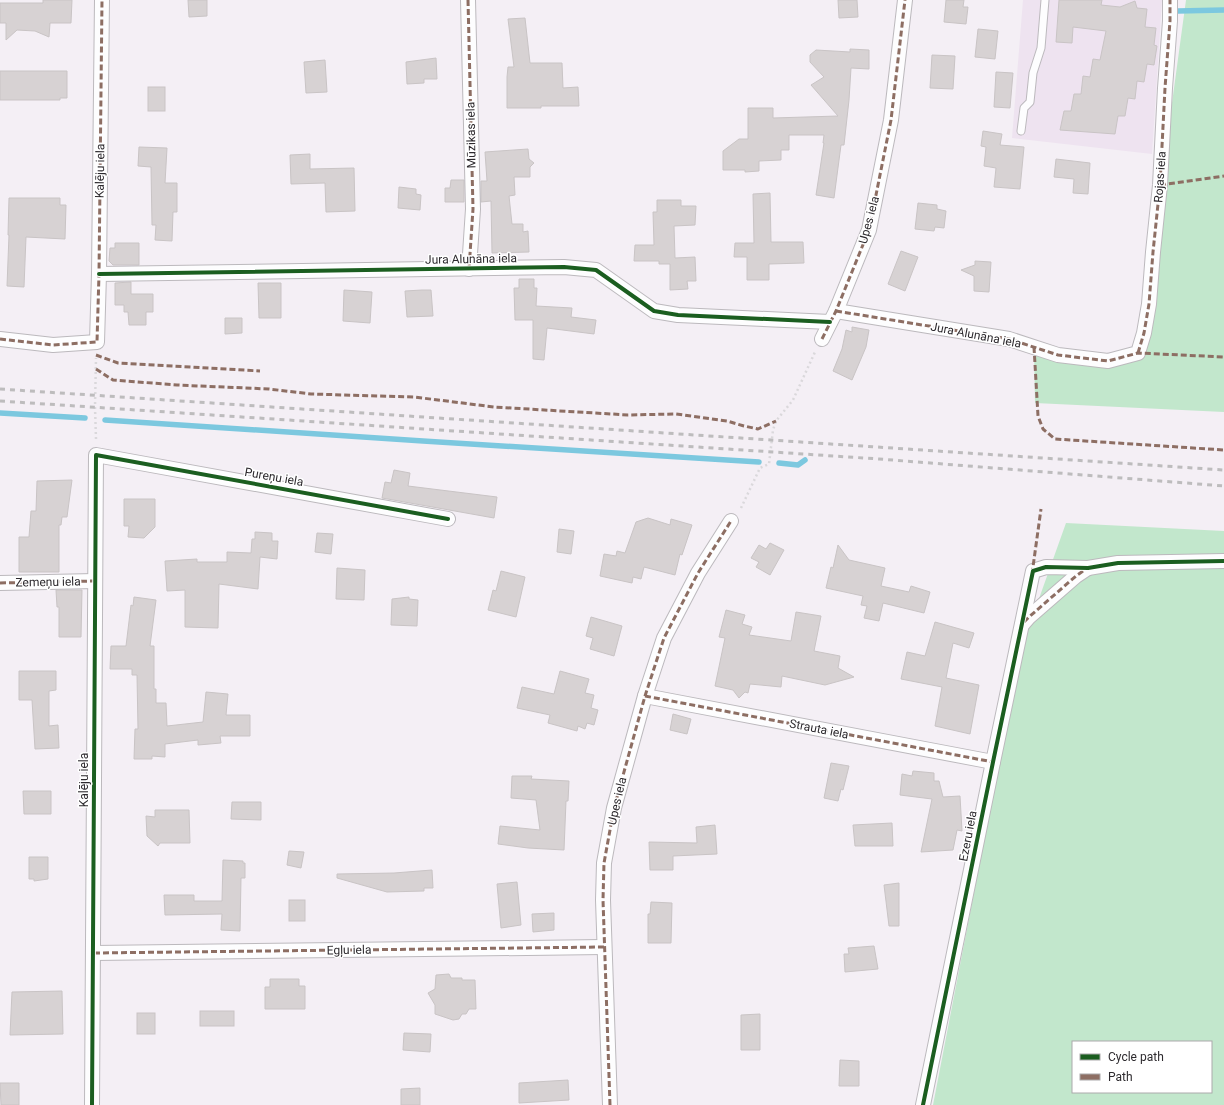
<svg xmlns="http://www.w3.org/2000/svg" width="1224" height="1105" font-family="Roboto,sans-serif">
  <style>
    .built { fill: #eee3f0 }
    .green { fill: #c2e7cc; fill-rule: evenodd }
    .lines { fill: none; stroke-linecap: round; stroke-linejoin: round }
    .stream { stroke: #7cc8df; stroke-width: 5.5 }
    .building { fill: #d7d2d3; stroke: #c9c4c5 }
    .lane-casing { stroke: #bcb9bd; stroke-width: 9 }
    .street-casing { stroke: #bcb9bd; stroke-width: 16 }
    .path { stroke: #dad8db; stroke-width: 2.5; stroke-dasharray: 2 3; stroke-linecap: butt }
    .lane { stroke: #fdfdfe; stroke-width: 7 }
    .street { stroke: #fdfdfe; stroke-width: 14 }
    .rail { stroke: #bdbcbd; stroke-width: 3; stroke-dasharray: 5 5; stroke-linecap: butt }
    .quiet { stroke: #8d6e63; stroke-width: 3; stroke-dasharray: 6 3; stroke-linecap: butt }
    .cycleway-casing { stroke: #fff; stroke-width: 6 }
    .cycleway { stroke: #1b5e20; stroke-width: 4 }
    .labels { text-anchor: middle; stroke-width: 3; stroke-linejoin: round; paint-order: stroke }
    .street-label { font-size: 12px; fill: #2d2a2e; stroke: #fff }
  </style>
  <rect width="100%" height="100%" fill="#f4eff5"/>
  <polygon class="built" points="1023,0 1162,0 1152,154 1012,138"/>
  <g class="green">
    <polygon points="1186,0 1224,0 1224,412 1035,403 1034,347 1107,361 1138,353"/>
    <path d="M 1066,523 L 1224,531 L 1224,1105 L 933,1105 L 1021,649 ZM 1073,1042 L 1211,1042 L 1211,1092 L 1073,1092 Z"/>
  </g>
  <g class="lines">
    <g class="stream">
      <polyline points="1178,11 1224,10"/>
      <polyline points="0,413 85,418"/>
      <polyline points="105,420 423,441 759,462"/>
      <polyline points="779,463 798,465 805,460"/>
    </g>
  </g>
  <g class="building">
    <polygon points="43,0 72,0 71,23 50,23 49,37 35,31 17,30 6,40 6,23 0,23 0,3 43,3"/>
    <polygon points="188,0 207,0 207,16 189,17"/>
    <polygon points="838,0 857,0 858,17 839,18"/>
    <polygon points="946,0 964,0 963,7 968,7 966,24 944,22"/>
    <polygon points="1059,0 1102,0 1101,5 1120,7 1135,1 1137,8 1147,9 1145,27 1156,28 1154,45 1157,46 1154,65 1147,64 1144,82 1137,81 1135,99 1128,98 1125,116 1118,116 1115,134 1060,130 1064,111 1071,111 1074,94 1081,94 1083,76 1090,77 1093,59 1100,60 1106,31 1073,27 1072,43 1056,42"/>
    <polygon points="525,18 530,63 562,63 563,88 578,87 579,106 541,106 541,108 507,108 507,77 508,67 514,67 508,19"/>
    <polygon points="978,29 998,31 995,59 975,57"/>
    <polygon points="850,49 869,50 869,69 851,68 849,100 844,145 841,145 834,198 816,195 824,143 823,143 824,135 789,135 789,150 781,150 781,160 759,161 759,171 745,172 745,170 723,170 723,151 739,139 748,139 748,108 773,108 773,118 838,116 811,85 824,77 810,62 810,55 816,50 850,52"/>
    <polygon points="932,55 955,56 953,89 930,88"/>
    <polygon points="436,58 437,79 424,79 424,83 407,84 406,62"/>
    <polygon points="325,60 327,92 306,93 304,62"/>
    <polygon points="0,71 67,71 67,98 60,98 60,100 0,100"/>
    <polygon points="996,72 1013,73 1010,108 994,107"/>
    <rect x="148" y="87" width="17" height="24"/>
    <polygon points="983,131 1002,134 1000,145 1024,147 1020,189 994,187 996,168 984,166 986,147 981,146"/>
    <polygon points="139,147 167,148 165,183 177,183 177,212 173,212 172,241 155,240 156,225 152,225 151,167 138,166"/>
    <polygon points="528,149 529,159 534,163 530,167 530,177 514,177 515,195 509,196 512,224 523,224 523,232 528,231 529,252 492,253 491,201 481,202 481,181 487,181 485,152"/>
    <polygon points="310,154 310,169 354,168 355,211 326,212 325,183 291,184 290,155"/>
    <polygon points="1056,159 1090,163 1088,194 1073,193 1074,179 1054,177"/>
    <polygon points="451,180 464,180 464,202 445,202 445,188 450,188"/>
    <polygon points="399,187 416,189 416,194 421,195 420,210 398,208"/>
    <polygon points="770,193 771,242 803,242 804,263 769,264 769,280 747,280 747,257 734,257 735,243 754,243 753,194"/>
    <polygon points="9,198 60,198 60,205 66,205 65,239 26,237 24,287 7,286 9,235 8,235"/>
    <polygon points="657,200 681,200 681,206 696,206 695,225 674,226 675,258 695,257 696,281 687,281 688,289 670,290 670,264 659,264 659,261 634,261 635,245 654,245 653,212 657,212"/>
    <polygon points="918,203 937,205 937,209 946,211 944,228 935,227 934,231 915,229"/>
    <polygon points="115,243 139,243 139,265 113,265 109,261 110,248 115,248"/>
    <polygon points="901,251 918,257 905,291 888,284"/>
    <polygon points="975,261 991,262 989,292 974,291 974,276 961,270 975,265"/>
    <polygon points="519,279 534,279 534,288 537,288 536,306 572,308 571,317 596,320 594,334 547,328 544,360 533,359 533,320 515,320 514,288 519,288"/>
    <polygon points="130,282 131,282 131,294 153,294 153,312 146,312 146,325 129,325 128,312 124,312 124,305 115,305 115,283"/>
    <polygon points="258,283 281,283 281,318 259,318"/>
    <polygon points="344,290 372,292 370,323 343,321"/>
    <polygon points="422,290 431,290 433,316 407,317 405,291"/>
    <polygon points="225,318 242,318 242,333 225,334"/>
    <polygon points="852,327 869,330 866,347 852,380 833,371 842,349 846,330 852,332"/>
    <polygon points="394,470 410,473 408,486 497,497 494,518 382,498 385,482 391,483"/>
    <polygon points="72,480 67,517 62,517 61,525 59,525 59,572 19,572 19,537 29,537 31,511 36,511 37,481"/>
    <polygon points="124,499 155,499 155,527 144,538 128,537 129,526 124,526"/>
    <polygon points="648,518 670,525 671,519 692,525 682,555 680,554 675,575 644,567 641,579 633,577 632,583 600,576 604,554 616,556 617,551 625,553 636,522"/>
    <polygon points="559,529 574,531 571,554 557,552"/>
    <polygon points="255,532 272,533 272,541 278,541 277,559 260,557 258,589 219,584 218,628 185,627 185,590 167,591 165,561 197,559 197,562 227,562 227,552 251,553 252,539 255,539"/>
    <polygon points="317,533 333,534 331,554 315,552"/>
    <polygon points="770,543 784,550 770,575 756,567 759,562 751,558 759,545 766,549"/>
    <polygon points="838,545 849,560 885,568 881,586 909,592 911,586 930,592 924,613 883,603 879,621 864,618 867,606 861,605 863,596 826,588 831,567 833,568"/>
    <polygon points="337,568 365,570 364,600 336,599"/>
    <polygon points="501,571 525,577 516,617 488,610 493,590 496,591"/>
    <polygon points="56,590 82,590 81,637 59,637 59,607 57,607"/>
    <polygon points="134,597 156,600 150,646 154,646 154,689 156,689 156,703 166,703 167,726 203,722 206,692 228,694 226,715 250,715 250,736 220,736 221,743 198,745 198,740 165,744 165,757 152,756 152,759 134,759 135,729 138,729 137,675 132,675 132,669 110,669 111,646 126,646 131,605 133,606"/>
    <polygon points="409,597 409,599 418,600 417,626 391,625 392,599"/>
    <polygon points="726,610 745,615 742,624 752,627 749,635 791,641 796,612 821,616 814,651 840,656 838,668 854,677 825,685 782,676 781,687 750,684 748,693 745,692 739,698 733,690 715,686 725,638 719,637"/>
    <polygon points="591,617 622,626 614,656 590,649 593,638 586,636"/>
    <polygon points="935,622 974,633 969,648 953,643 946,678 979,685 970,734 935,726 942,687 901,679 907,652 925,656"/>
    <polygon points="19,671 56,671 56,690 49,691 49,726 58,725 59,748 35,749 32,700 19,700"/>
    <polygon points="560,671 589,679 585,693 594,695 591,708 598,710 594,725 587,723 585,729 578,726 577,731 548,723 550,715 517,708 522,687 554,694"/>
    <polygon points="673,714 691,719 687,734 670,730"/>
    <polygon points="831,763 849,766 843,790 841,789 838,801 824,798"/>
    <polygon points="913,771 934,773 934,781 939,781 943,797 960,796 962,831 957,830 953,850 921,852 932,799 900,795 902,774 912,776"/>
    <polygon points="512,776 532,776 531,779 569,781 568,801 566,801 564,850 528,848 498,844 500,826 540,830 536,800 511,798"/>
    <polygon points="23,791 51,791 51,814 24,814"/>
    <polygon points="232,802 261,802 261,820 231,819"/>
    <polygon points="155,810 189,810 190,843 160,843 158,846 147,836 146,816 155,817"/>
    <polygon points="892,823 893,846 855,846 853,825"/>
    <polygon points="715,825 717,854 673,856 673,870 650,870 649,842 697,843 696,827"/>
    <polygon points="289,851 304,852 301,868 287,865"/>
    <polygon points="29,857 48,857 48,879 34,881 34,879 29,879"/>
    <polygon points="223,860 243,861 243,863 245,863 245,878 241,878 240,931 221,930 222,914 165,915 164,895 194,895 194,901 222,901"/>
    <polygon points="432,870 433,888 424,888 424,891 387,892 337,878 337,874 394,873"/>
    <polygon points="517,882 521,925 501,928 497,884"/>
    <polygon points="899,883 899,926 889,926 884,885"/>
    <rect x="289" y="900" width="16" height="21"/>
    <polygon points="651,902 672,903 671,943 648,943 648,914 650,914"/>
    <polygon points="554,913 554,930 533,932 532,914"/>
    <polygon points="874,946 878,969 845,972 844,954 849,954 848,948"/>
    <polygon points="449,974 451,978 462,978 462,980 475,980 476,1009 469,1009 466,1014 462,1014 459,1019 453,1020 435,1014 435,1005 428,993 435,989 436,975"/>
    <polygon points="270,979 299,979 299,986 305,986 305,1009 265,1009 265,987 270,987"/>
    <polygon points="62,991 63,1034 10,1035 12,992"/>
    <rect x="200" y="1011" width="34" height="15"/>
    <rect x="137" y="1013" width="18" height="21"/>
    <polygon points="760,1014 760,1050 741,1050 741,1015"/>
    <polygon points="404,1033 431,1034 430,1052 403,1050"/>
    <polygon points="840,1060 859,1061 859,1086 839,1086"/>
    <polygon points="568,1080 569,1100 519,1103 519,1083"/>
    <polygon points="0,1083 19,1083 19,1105 1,1105"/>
    <polygon points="420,1088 420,1105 401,1105 401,1089"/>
  </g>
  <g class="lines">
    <defs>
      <polyline id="lane" points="1021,131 1024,108 1030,102 1033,73 1041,48 1045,0"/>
      <g id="street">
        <polyline points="468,0 473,209 469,269"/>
        <polyline points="99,274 564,267 596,270 654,311 678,315 830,322"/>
        <polyline points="836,311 1009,339 1058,355 1108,361 1138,353 1144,333 1149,304 1153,252 1160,185 1165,88 1170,21 1170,0"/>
        <polyline points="0,339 53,345 97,342 99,274 102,0"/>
        <polyline points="822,339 836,311 869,230 891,120 905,0"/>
        <polyline points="0,583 95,581"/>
        <polyline points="1022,625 1029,617 1076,576 1088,568"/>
        <polyline points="645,696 993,762"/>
        <polyline points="94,953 604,947"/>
        <polyline points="92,1105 96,455 448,519"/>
        <polyline points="610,1105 603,900 604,863 614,808 645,696 664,638 698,573 731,521"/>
        <polyline points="923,1105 993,762 1033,571 1046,567 1088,568 1118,563 1224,561"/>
      </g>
    </defs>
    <use href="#lane" class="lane-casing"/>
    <use href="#street" class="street-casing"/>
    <g class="path">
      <polyline points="96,439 95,407 96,358"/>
      <polyline points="741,508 760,468 769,464 773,430 776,421 793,400 815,352"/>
    </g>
    <use href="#lane" class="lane"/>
    <use href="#street" class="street"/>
    <g class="rail">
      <polyline points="0,389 1224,470"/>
      <polyline points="0,401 879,459 1224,486"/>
    </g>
    <g class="quiet">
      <polyline points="468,0 473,209 469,269"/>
      <polyline points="1160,185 1224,176"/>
      <polyline points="836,311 1009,339 1058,355 1108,361 1138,353 1224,357"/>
      <polyline points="0,339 53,345 97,342 99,274 102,0"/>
      <polyline points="822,339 836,311 869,230 891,120 905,0"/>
      <polyline points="1034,347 1038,416 1043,429 1055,439 1224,450"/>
      <polyline points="1138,353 1144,333 1149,304 1153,252 1160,185 1165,88 1170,21 1170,0"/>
      <polyline points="96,355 118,363 260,371"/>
      <polyline points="96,369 113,380 177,385 269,389 311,394 414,397 494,407 628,415 676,414 727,421 744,426 758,429 776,421"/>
      <polyline points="1032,574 1041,509"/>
      <polyline points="0,583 95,581"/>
      <polyline points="1024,622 1029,617 1076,576 1086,569"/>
      <polyline points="645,696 993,762"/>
      <polyline points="94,953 604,947"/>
      <polyline points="610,1105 603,900 604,863 614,808 645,696 664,638 698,573 731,521"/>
    </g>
    <defs>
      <g id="cycleway">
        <polyline points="99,274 564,267 596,270 654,311 678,315 830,322"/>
        <polyline points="92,1105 96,455 448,519"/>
        <polyline points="923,1105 993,762 1033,571 1046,567 1088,568 1118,563 1224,561"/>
      </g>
    </defs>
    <use href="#cycleway" class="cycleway-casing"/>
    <use href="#cycleway" class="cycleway"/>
  </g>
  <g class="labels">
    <g class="street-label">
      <text transform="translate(471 135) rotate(-91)" y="4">Mūzikas iela</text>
      <text transform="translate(100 171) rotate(-89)" y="4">Kalēju iela</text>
      <text transform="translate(1160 177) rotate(-86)" y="4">Rojas iela</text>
      <text transform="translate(869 220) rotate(-75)" y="4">Upes iela</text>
      <text transform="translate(471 259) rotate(-1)" y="4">Jura Alunāna iela</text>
      <text transform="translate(976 335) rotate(11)" y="4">Jura Alunāna iela</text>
      <text transform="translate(274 477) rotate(10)" y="4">Pureņu iela</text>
      <text transform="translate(48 582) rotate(-1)" y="4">Zemeņu iela</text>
      <text transform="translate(819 729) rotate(11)" y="4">Strauta iela</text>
      <text transform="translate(84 780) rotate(-90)" y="4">Kalēju iela</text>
      <text transform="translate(617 801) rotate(-77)" y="4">Upes iela</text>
      <text transform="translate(968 836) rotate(-79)" y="4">Ezeru iela</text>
      <text transform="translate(349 950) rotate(-1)" y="4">Egļu iela</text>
    </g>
  </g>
  <rect x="1072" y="1041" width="140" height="52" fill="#ffffff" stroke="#abaaab"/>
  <rect x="1080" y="1054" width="20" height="6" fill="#1b5e20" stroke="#abaaab"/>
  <text x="1108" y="1061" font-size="12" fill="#2d2a2e">Cycle path</text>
  <rect x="1080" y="1074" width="20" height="6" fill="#8d6e63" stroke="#abaaab"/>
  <text x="1108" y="1081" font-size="12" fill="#2d2a2e">Path</text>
</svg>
